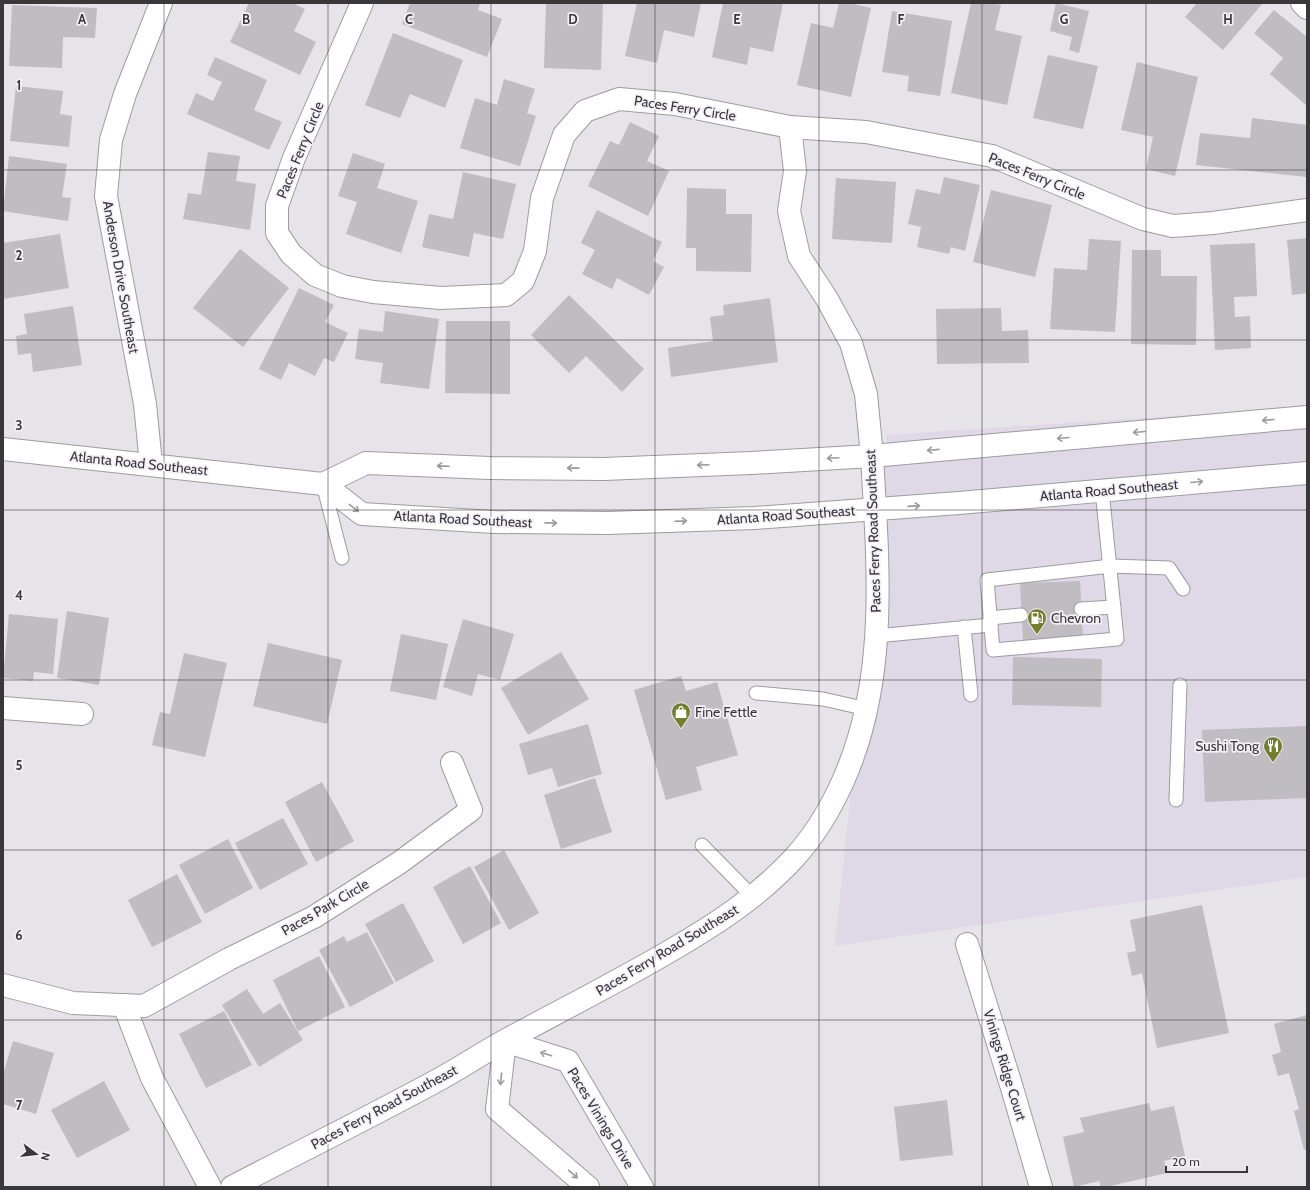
<svg xmlns="http://www.w3.org/2000/svg" width="1310" height="1190" font-family="Cabin,sans-serif">
  <style>
    .built { fill: #dfd8e6 }
    .building { fill: #bfbcc2 }
    .lines { fill: none; stroke-linecap: round; stroke-linejoin: round }
    .lane-casing { stroke: #9e9ba1; stroke-width: 15 }
    .street-casing { stroke: #9e9ba1; stroke-width: 24 }
    .secondary-casing { stroke: #9e9ba1; stroke-width: 24 }
    .lane { stroke: #fff; stroke-width: 13 }
    .street { stroke: #fff; stroke-width: 22 }
    .secondary { stroke: #fff; stroke-width: 22 }
    .oneway { stroke: #9c9b9c }
    .grid { fill: none; stroke: #383739; stroke-width: 1; stroke-opacity: 0.55 }
    .labels { text-anchor: middle; stroke-width: 3.5; stroke-linejoin: round; paint-order: stroke }
    .street-label { font-size: 14px; fill: #383739; stroke: #f3f0f7 }
    .poi-label { font-size: 14px; fill: #383739; stroke: #f3f0f7; text-anchor: start }
    .grid-label { font-size: 13px; text-anchor: middle; font-weight: bold; fill: #383739; stroke: #f3f0f7; stroke-width: 3.5; stroke-linejoin: round; paint-order: stroke }
  </style>
  <rect width="100%" height="100%" fill="#e6e3e9"/>
  <polygon class="built" points="1307,407 1307,877 835,946 887,435"/>
  <g class="building">
    <polygon points="249,3 293,3 305,9 294,31 316,42 300,75 230,42"/>
    <polygon points="410,3 480,3 478,10 502,19 487,57 402,24"/>
    <polygon points="546,3 603,3 601,70 544,68"/>
    <polygon points="637,3 701,3 694,37 664,30 657,63 625,56"/>
    <polygon points="723,3 783,3 773,52 750,47 747,65 712,57"/>
    <polygon points="839,3 849,3 871,8 851,97 797,85 811,23 833,28"/>
    <polygon points="971,3 992,3 1001,5 995,30 1022,36 1007,105 951,93"/>
    <polygon points="1056,3 1089,11 1079,53 1069,50 1072,37 1050,31"/>
    <polygon points="1197,3 1263,3 1223,50 1185,17"/>
    <polygon points="12,5 97,8 95,38 63,37 62,68 9,66"/>
    <polygon points="1274,10 1307,37 1307,106 1270,74 1283,58 1254,33"/>
    <polygon points="892,11 952,21 940,96 907,91 909,76 882,72"/>
    <polygon points="393,33 463,60 445,108 410,94 400,118 365,105"/>
    <polygon points="1048,55 1098,66 1083,129 1033,118"/>
    <polygon points="215,57 267,80 254,110 282,122 269,150 187,114 196,93 213,101 222,82 207,75"/>
    <polygon points="1137,62 1198,77 1175,176 1146,169 1153,137 1121,130"/>
    <polygon points="504,79 535,89 527,113 536,116 520,166 460,148 475,98 497,105"/>
    <polygon points="16,86 63,91 60,114 72,116 69,147 10,141"/>
    <polygon points="1252,118 1307,125 1307,177 1196,165 1200,133 1250,138"/>
    <polygon points="630,122 659,136 647,161 669,171 648,216 588,186 610,141 619,145"/>
    <polygon points="208,152 240,156 236,181 256,184 250,230 183,219 188,193 201,195"/>
    <polygon points="353,153 385,164 377,188 418,201 401,253 346,234 357,202 338,196"/>
    <polygon points="9,156 67,164 62,197 71,198 68,221 3,211"/>
    <polygon points="463,172 516,184 503,239 474,233 469,257 422,247 429,214 453,219"/>
    <polygon points="944,177 980,185 965,251 951,247 949,254 917,247 921,227 908,224 916,189 940,194"/>
    <polygon points="836,178 896,182 892,243 832,239"/>
    <polygon points="687,188 726,189 726,214 752,214 751,272 696,271 696,248 686,248"/>
    <polygon points="991,190 1052,205 1035,277 973,262"/>
    <polygon points="597,210 662,242 653,261 664,267 649,295 617,278 612,289 582,274 595,250 581,243"/>
    <polygon points="60,234 69,288 3,299 3,243"/>
    <polygon points="1307,238 1307,293 1292,295 1287,240"/>
    <polygon points="1089,239 1121,241 1115,332 1050,329 1054,268 1087,270"/>
    <polygon points="1255,243 1257,296 1234,297 1235,317 1250,316 1251,348 1215,350 1210,245"/>
    <polygon points="240,249 289,288 243,347 193,308"/>
    <polygon points="1132,250 1161,250 1161,276 1197,276 1196,345 1131,344"/>
    <polygon points="299,288 334,305 325,322 348,333 334,362 324,358 315,376 289,363 281,380 259,369"/>
    <polygon points="569,295 644,369 622,392 586,356 569,373 531,335"/>
    <polygon points="770,298 778,362 671,377 668,348 713,341 710,317 724,315 723,305"/>
    <polygon points="73,306 82,365 33,372 31,353 18,355 16,336 27,334 24,314"/>
    <polygon points="1001,308 1002,331 1028,330 1029,363 937,364 936,309"/>
    <polygon points="385,311 439,319 429,389 380,383 383,363 355,359 359,329 383,332"/>
    <polygon points="446,321 510,321 510,394 445,393"/>
    <polygon points="1080,581 1083,639 1023,641 1020,583"/>
    <polygon points="67,611 109,618 99,685 57,678"/>
    <polygon points="9,614 58,619 53,674 34,672 33,681 3,678"/>
    <polygon points="463,619 514,634 500,680 478,674 472,696 443,687"/>
    <polygon points="401,634 448,644 436,700 390,691"/>
    <polygon points="268,643 342,660 327,724 253,706"/>
    <polygon points="561,652 589,699 528,735 501,688"/>
    <polygon points="184,653 227,663 205,757 152,745 160,712 170,714"/>
    <polygon points="1013,657 1102,659 1101,707 1012,705"/>
    <polygon points="681,676 686,691 717,682 738,755 696,767 702,790 666,800 634,690"/>
    <polygon points="588,724 602,774 558,787 552,768 528,775 519,744"/>
    <polygon points="1307,726 1307,798 1205,802 1202,730"/>
    <polygon points="595,778 612,832 561,849 544,795"/>
    <polygon points="322,782 354,841 316,862 285,802"/>
    <polygon points="283,818 308,864 260,890 235,843"/>
    <polygon points="228,839 253,888 205,914 179,865"/>
    <polygon points="504,850 539,913 509,930 474,867"/>
    <polygon points="470,866 501,923 463,944 433,887"/>
    <polygon points="177,874 202,922 152,947 128,900"/>
    <polygon points="403,903 434,961 396,982 365,924"/>
    <polygon points="1202,905 1229,1033 1157,1048 1142,973 1132,976 1127,953 1136,951 1130,920"/>
    <polygon points="367,932 394,983 350,1007 319,950 344,936 347,942"/>
    <polygon points="319,956 345,1007 298,1031 273,980"/>
    <polygon points="247,989 263,1014 280,1003 303,1040 259,1067 222,1005"/>
    <polygon points="224,1011 252,1065 206,1088 179,1034"/>
    <polygon points="1307,1015 1307,1149 1304,1150 1294,1111 1299,1109 1289,1073 1278,1076 1272,1055 1281,1052 1274,1024"/>
    <polygon points="13,1041 54,1053 36,1114 3,1104 3,1074"/>
    <polygon points="104,1081 130,1130 77,1158 51,1110"/>
    <polygon points="947,1100 953,1155 900,1161 894,1107"/>
    <polygon points="1149,1103 1151,1111 1174,1106 1185,1156 1164,1161 1167,1173 1106,1187 1101,1187 1099,1181 1074,1187 1063,1137 1084,1132 1080,1118"/>
  </g>
  <g class="lines">
    <defs>
      <g id="lane">
        <polyline points="323,484 342,558"/>
        <polyline points="1102,490 1117,639 993,650 987,580 1111,566 1169,568 1183,589"/>
        <polyline points="1081,609 1114,607"/>
        <polyline points="990,618 1021,615"/>
        <polyline points="964,627 971,695"/>
        <polyline points="876,636 991,625"/>
        <polyline points="756,693 823,699 867,709"/>
        <polyline points="1176,800 1180,685"/>
        <polyline points="702,845 753,897"/>
      </g>
      <g id="street">
        <polyline points="362,3 294,158 277,206 277,233 291,254 315,275 342,286 373,292 441,298 506,295 523,281 535,251 542,198 564,135 585,111 619,99 675,104 790,127 866,132 992,156 1143,219 1173,226 1213,223 1307,210"/>
        <polyline points="1302,3 1307,8"/>
        <polyline points="790,127 795,171 789,211 799,256 827,299 851,343 866,394 872,456"/>
        <polyline points="151,464 145,404 106,196 111,140 125,94 161,3"/>
        <polyline points="3,708 82,714"/>
        <polyline points="967,944 1012,1088 1041,1187"/>
        <polyline points="3,985 73,1003 144,1006 229,959 314,917 399,863 471,810 452,763"/>
        <polyline points="124,1005 152,1078 210,1187"/>
        <polyline points="588,1187 497,1109 505,1041 568,1061 642,1187"/>
      </g>
      <g id="secondary">
        <polyline points="3,449 323,484 362,514 494,522 608,523 755,518 959,503 1307,473"/>
        <polyline points="323,484 366,463 490,468 604,469 751,463 872,456 1307,417"/>
        <path d="M 232,1187 C 301,1151 370,1117 438,1080 C 462,1067 484,1052 508,1039 C 562,1010 617,982 670,951 C 715,925 758,897 794,858 C 814,836 831,808 843,781 C 889,679 878,564 872,456"/>
      </g>
    </defs>
    <use href="#lane" class="lane-casing"/>
    <use href="#street" class="street-casing"/>
    <use href="#secondary" class="secondary-casing"/>
    <use href="#lane" class="lane"/>
    <use href="#street" class="street"/>
    <use href="#secondary" class="secondary"/>
  </g>
  <defs><path id="oneway-shaft" d="M-6 0H5M1.5-3L5.5 0L1.5 3" fill="none" stroke-width="1.6" stroke-linecap="round" stroke-linejoin="round"/></defs>
  <g class="oneway">
    <use href="#oneway-shaft" transform="translate(1268 420) rotate(175)"/>
    <use href="#oneway-shaft" transform="translate(1139 432) rotate(175)"/>
    <use href="#oneway-shaft" transform="translate(1063 438) rotate(175)"/>
    <use href="#oneway-shaft" transform="translate(933 450) rotate(174)"/>
    <use href="#oneway-shaft" transform="translate(833 458) rotate(177)"/>
    <use href="#oneway-shaft" transform="translate(703 465) rotate(178)"/>
    <use href="#oneway-shaft" transform="translate(443 466) rotate(-178)"/>
    <use href="#oneway-shaft" transform="translate(573 468) rotate(-179)"/>
    <use href="#oneway-shaft" transform="translate(1197 482) rotate(-5)"/>
    <use href="#oneway-shaft" transform="translate(914 506) rotate(-4)"/>
    <use href="#oneway-shaft" transform="translate(354 508) rotate(38)"/>
    <use href="#oneway-shaft" transform="translate(681 521) rotate(-2)"/>
    <use href="#oneway-shaft" transform="translate(551 523) rotate(1)"/>
    <use href="#oneway-shaft" transform="translate(546 1054) rotate(-162)"/>
    <use href="#oneway-shaft" transform="translate(501 1079) rotate(96)"/>
    <use href="#oneway-shaft" transform="translate(573 1174) rotate(41)"/>
  </g>
  <path class="grid" d="M 164,3 L 164,1187M 328,3 L 328,1187M 491,3 L 491,1187M 655,3 L 655,1187M 819,3 L 819,1187M 982,3 L 982,1187M 1146,3 L 1146,1187M 3,170 L 1307,170M 3,340 L 1307,340M 3,510 L 1307,510M 3,680 L 1307,680M 3,850 L 1307,850M 3,1020 L 1307,1020"/>
  <defs>
    <symbol id="fuel-pin" viewBox="-11 -11 22 30"><path d="M0 17L-7.5 6A9.5 9.5 0 1 1 7.5 6Z" fill="#727f2d" stroke="#f3f0f7"/><path d="M-5.5-6h7V0h2V4h1.3V-2.5L3-4.5l.8-.8L6-3V5H2.5V1h-1V6h-7ZM-4.2-4.7v3.2H.2V-4.7Z" fill="#fff"/></symbol>
    <symbol id="shop-pin" viewBox="-11 -11 22 30"><path d="M0 17L-7.5 6A9.5 9.5 0 1 1 7.5 6Z" fill="#727f2d" stroke="#f3f0f7"/><path d="M-5-2.5h2.3a2.7 3.5 0 0 1 5.4 0H5L5.5 6h-11ZM-1.5-2.5h3a1.5 2.3 0 0 0-3 0Z" fill="#fff"/></symbol>
    <symbol id="restaurant-pin" viewBox="-11 -11 22 30"><path d="M0 17L-7.5 6A9.5 9.5 0 1 1 7.5 6Z" fill="#727f2d" stroke="#f3f0f7"/><path d="M-5-6h1v4h1v-4h1v4h1v-4h1v5L-1.5 .5V6h-2V.5L-5-1ZM5-6V6H3V1.5H1.5Q1.5-4 5-6Z" fill="#fff"/></symbol>
  </defs>
  <g fill-rule="evenodd">
    <use href="#fuel-pin" x="1026" y="607" width="22" height="30"/>
    <use href="#shop-pin" x="670" y="701" width="22" height="30"/>
    <use href="#restaurant-pin" x="1262" y="735" width="22" height="30"/>
  </g>
  <g class="labels">
    <g class="street-label">
      <text transform="translate(685 108) rotate(9)" y="5">Paces Ferry Circle</text>
      <text transform="translate(300 150) rotate(-68)" y="5">Paces Ferry Circle</text>
      <text transform="translate(1037 176) rotate(22)" y="5">Paces Ferry Circle</text>
      <text transform="translate(121 277) rotate(80)" y="5">Anderson Drive Southeast</text>
      <text transform="translate(139 463) rotate(6)" y="5">Atlanta Road Southeast</text>
      <text transform="translate(1109 490) rotate(-5)" y="5">Atlanta Road Southeast</text>
      <text transform="translate(786 515) rotate(-4)" y="5">Atlanta Road Southeast</text>
      <text transform="translate(463 519) rotate(3)" y="5">Atlanta Road Southeast</text>
      <text transform="translate(873 531) rotate(-92)" y="5">Paces Ferry Road Southeast</text>
      <text transform="translate(325 907) rotate(-30)" y="5">Paces Park Circle</text>
      <text transform="translate(667 950) rotate(-31)" y="5">Paces Ferry Road Southeast</text>
      <text transform="translate(1005 1065) rotate(73)" y="5">Vinings Ridge Court</text>
      <text transform="translate(384 1107) rotate(-28)" y="5">Paces Ferry Road Southeast</text>
      <text transform="translate(601 1118) rotate(59)" y="5">Paces Vinings Drive</text>
    </g>
    <g class="poi-label">
      <text x="1051" y="623">Chevron</text>
      <text x="695" y="717">Fine Fettle</text>
      <text x="1259" y="751" text-anchor="end">Sushi Tong</text>
    </g>
  </g>
  <g class="grid-label">
    <text x="82" y="24">A</text>
    <text x="246" y="24">B</text>
    <text x="409" y="24">C</text>
    <text x="573" y="24">D</text>
    <text x="737" y="24">E</text>
    <text x="901" y="24">F</text>
    <text x="1064" y="24">G</text>
    <text x="1228" y="24">H</text>
    <text x="19" y="90">1</text>
    <text x="19" y="260">2</text>
    <text x="19" y="430">3</text>
    <text x="19" y="600">4</text>
    <text x="19" y="770">5</text>
    <text x="19" y="940">6</text>
    <text x="19" y="1110">7</text>
  </g>
  <rect width="1310" height="1190" fill="none" stroke="#383739" stroke-width="8"/>
  <g transform="translate(36 1154) rotate(105)" stroke="#f3f0f7" stroke-width="3" paint-order="stroke">
  <path d="M0-3L7 15L0 10L-7 15Z" fill="#383739"/>
  <text y="-6" font-size="11" font-weight="bold" text-anchor="middle" fill="#383739">N</text>
  </g>
  <path d="M1166 1166v6h81v-6" fill="none" stroke="#383739" stroke-width="2"/>
  <text x="1172" y="1166" font-size="12" fill="#383739" stroke="#f3f0f7" stroke-width="3" paint-order="stroke">20 m</text>
</svg>
